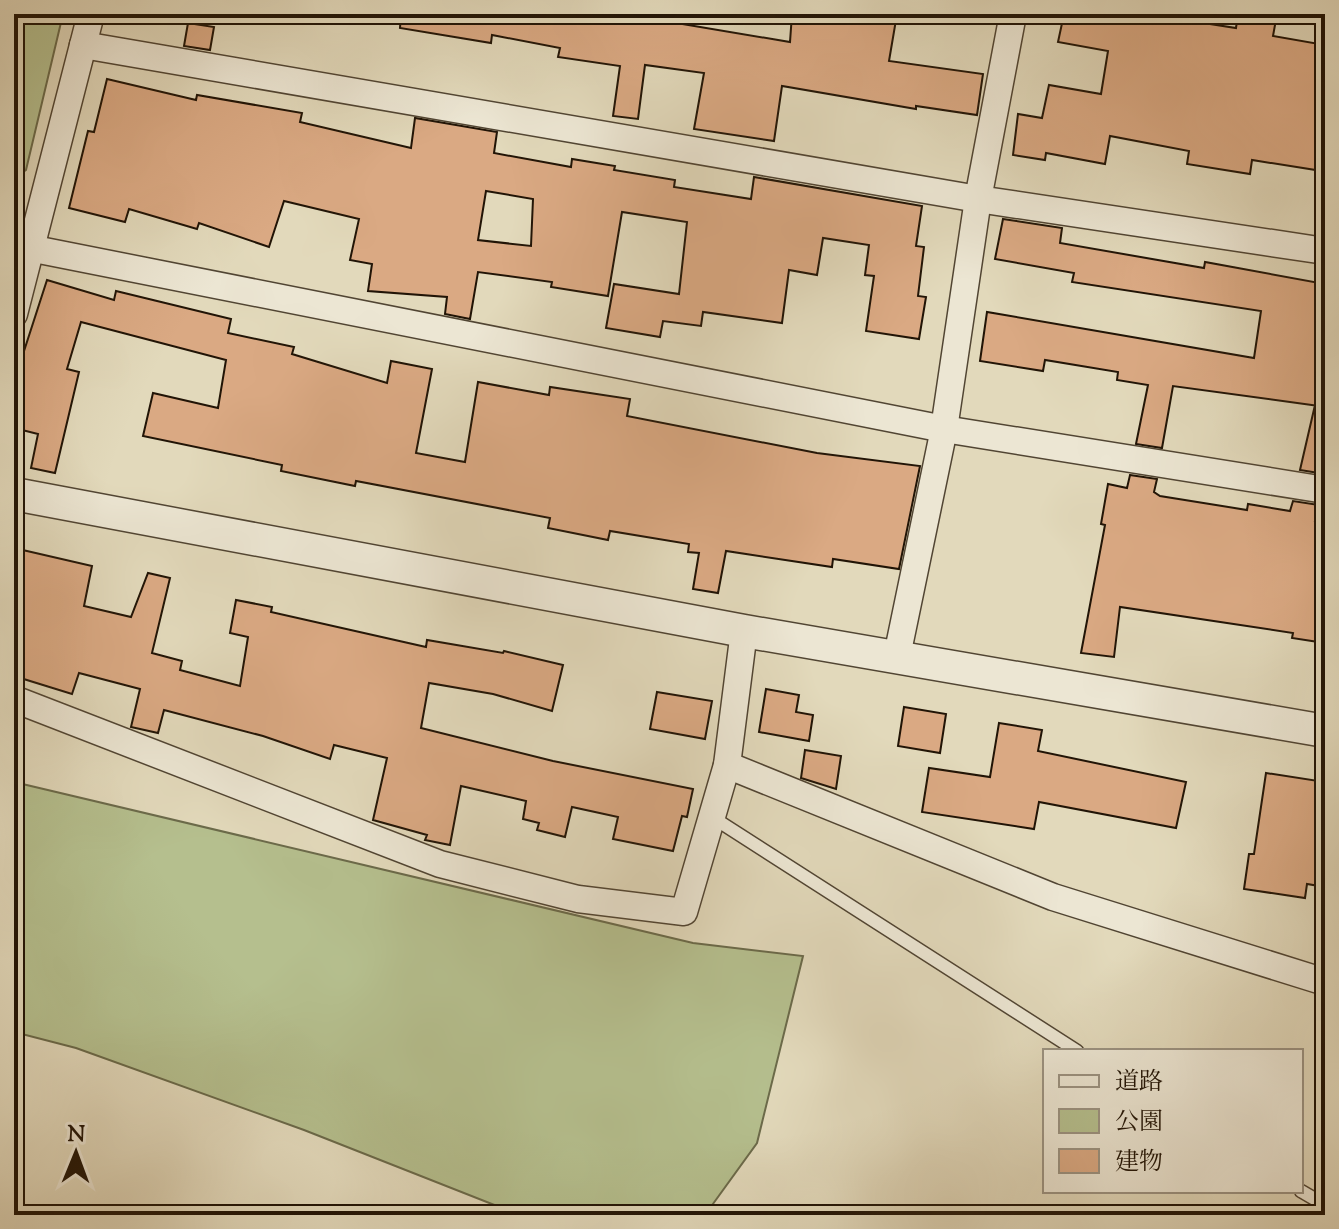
<svg xmlns="http://www.w3.org/2000/svg" width="1339" height="1229" font-family="'Sorts Mill Goudy','Noto Serif JP',serif">
  <style>
    .green { fill: #b5bf8e; stroke: #6b6a4a; stroke-width: 2 }
    .building { fill: #daa983; stroke: #211406; stroke-width: 2; fill-rule: evenodd }
    .lines { fill: none; stroke-linecap: round; stroke-linejoin: round }
    .service-casing { stroke: #514533; stroke-width: 15 }
    .minor-casing { stroke: #514533; stroke-width: 29 }
    .tertiary-casing { stroke: #514533; stroke-width: 35 }
    .service { stroke: #ece6d3; stroke-width: 12 }
    .minor { stroke: #ece6d3; stroke-width: 26 }
    .tertiary { stroke: #ece6d3; stroke-width: 32 }
  </style>
  <rect width="100%" height="100%" fill="#e2d9bb"/>
  <filter id="stains"><feTurbulence type="fractalNoise" baseFrequency=".0025" numOctaves="4"/><feColorMatrix values="0 0 0 0 .2 0 0 0 0 .09 0 0 0 0 .02 0 0 0 .5 -.17"/></filter>
  <radialGradient id="worn" r=".72"><stop offset=".6" stop-color="#630" stop-opacity="0"/><stop offset="1" stop-color="#630" stop-opacity=".3"/></radialGradient>
  <g class="green">
    <polygon points="14,14 63,14 26,170 14,179"/>
    <polygon points="14,782 693,943 803,956 757,1143 710,1208 696,1215 520,1215 304,1130 76,1048 14,1032"/>
  </g>
  <g class="building">
    <polygon points="401,14 623,14 790,42 792,14 897,14 889,61 983,74 977,115 916,106 916,109 782,86 774,141 694,129 704,73 645,65 638,119 613,116 620,66 558,57 560,48 492,35 491,43 400,28"/>
    <polygon points="1064,14 1146,14 1236,28 1238,14 1277,14 1273,36 1325,45 1322,171 1252,160 1250,174 1187,164 1189,151 1110,136 1105,164 1046,153 1045,160 1013,155 1018,114 1042,118 1049,85 1101,94 1108,51 1058,42"/>
    <polygon points="188,23 214,27 210,50 184,46"/>
    <path d="M 107,79 L 196,100 L 197,95 L 302,113 L 300,122 L 411,148 L 415,118 L 497,132 L 494,153 L 571,167 L 572,159 L 615,166 L 614,170 L 675,180 L 674,187 L 751,199 L 754,177 L 922,206 L 916,246 L 924,247 L 918,296 L 926,297 L 919,339 L 866,331 L 874,276 L 865,275 L 869,245 L 823,238 L 817,275 L 789,270 L 782,323 L 703,312 L 701,326 L 663,321 L 660,337 L 606,328 L 614,284 L 679,294 L 687,222 L 622,212 L 608,296 L 551,287 L 552,282 L 478,272 L 470,319 L 445,314 L 447,297 L 368,291 L 372,264 L 350,260 L 359,219 L 284,201 L 269,247 L 199,223 L 197,229 L 129,209 L 125,222 L 69,208 L 88,131 L 94,132 ZM 486,191 L 533,199 L 531,246 L 478,240 Z"/>
    <polygon points="1003,219 1062,228 1060,243 1204,268 1205,262 1325,284 1325,474 1300,470 1315,405 1319,406 1173,386 1162,448 1136,444 1148,385 1117,380 1118,372 1045,360 1043,371 980,361 987,312 1254,358 1261,311 1072,282 1074,273 995,259"/>
    <polygon points="47,280 114,300 116,291 231,319 228,333 294,347 292,354 387,383 391,361 432,369 416,453 465,462 478,382 549,395 550,387 630,399 627,416 817,453 920,466 899,569 833,559 832,567 726,551 718,593 693,589 699,553 688,552 689,544 610,531 608,540 548,528 550,518 356,481 355,486 281,471 282,465 143,436 153,393 218,408 226,360 81,322 67,369 79,372 55,473 31,468 38,434 14,428 14,382"/>
    <polygon points="1130,475 1157,479 1154,492 1160,496 1247,510 1248,504 1290,511 1293,501 1319,505 1315,521 1325,523 1325,643 1292,638 1293,633 1120,607 1114,657 1081,653 1105,525 1101,524 1108,484 1127,488"/>
    <polygon points="14,548 92,566 84,606 131,617 148,573 170,578 152,653 182,661 180,670 240,686 248,637 230,633 236,600 272,607 271,612 426,647 427,640 503,653 504,651 563,665 552,711 493,694 429,683 421,728 553,761 693,789 687,817 682,816 673,851 613,839 618,817 572,807 565,837 537,830 539,823 523,819 526,801 461,786 450,845 425,840 427,835 373,820 387,758 334,745 330,759 263,736 164,710 158,733 131,727 140,689 79,673 72,694 14,676 20,656 14,655"/>
    <polygon points="766,689 799,695 796,712 813,715 809,741 759,732"/>
    <polygon points="657,692 712,701 705,739 650,729"/>
    <polygon points="904,707 946,714 940,753 898,746"/>
    <polygon points="999,723 1042,730 1038,751 1186,782 1176,828 1039,802 1034,829 922,812 929,768 990,777"/>
    <polygon points="805,750 841,756 836,789 801,778"/>
    <polygon points="1266,773 1325,782 1325,887 1307,884 1305,898 1244,889 1249,854 1254,854"/>
  </g>
  <g class="lines">
    <defs>
      <g id="service">
        <polyline points="712,817 1077,1051"/>
        <polyline points="1301,1191 1325,1205"/>
      </g>
      <g id="minor">
        <polyline points="83,45 978,199 1325,251"/>
        <polyline points="14,245 944,429 1325,490"/>
        <polyline points="14,314 91,14"/>
        <polyline points="897,656 944,429 978,199 1013,14"/>
        <polyline points="14,699 440,864 578,899 684,912 727,765 744,631"/>
        <polyline points="727,765 1053,897 1325,982"/>
      </g>
      <polyline id="tertiary" points="14,494 744,631 1325,731"/>
    </defs>
    <use href="#service" class="service-casing"/>
    <use href="#minor" class="minor-casing"/>
    <use href="#tertiary" class="tertiary-casing"/>
    <use href="#service" class="service"/>
    <use href="#minor" class="minor"/>
    <use href="#tertiary" class="tertiary"/>
  </g>
  <rect width="1339" height="1229" fill="none" stroke="#e2d9bb" stroke-width="48"/>
  <rect x="16" y="16" width="1307" height="1197" fill="none" stroke="#211406" stroke-width="4"/>
  <rect x="24" y="24" width="1291" height="1181" fill="none" stroke="#211406" stroke-width="2"/>
  <rect x="1043" y="1049" width="260" height="144" fill="#ece6d3" stroke="#9b9281" stroke-width="2"/>
  <rect x="1059" y="1075" width="40" height="12" fill="#ece6d3" stroke="#9b9281" stroke-width="2"/>
  <text x="1115" y="1089" font-size="24" fill="#211406">道路</text>
  <rect x="1059" y="1109" width="40" height="24" fill="#b5bf8e" stroke="#9b9281" stroke-width="2"/>
  <text x="1115" y="1129" font-size="24" fill="#211406">公園</text>
  <rect x="1059" y="1149" width="40" height="24" fill="#daa983" stroke="#9b9281" stroke-width="2"/>
  <text x="1115" y="1169" font-size="24" fill="#211406">建物</text>
  <g transform="translate(76 1153) rotate(1)" stroke="#ece6d3" stroke-width="6" paint-order="stroke">
  <path d="M0-6L14 30L0 20L-14 30Z" fill="#211406"/>
  <text y="-12" font-size="22" font-weight="bold" text-anchor="middle" fill="#211406">N</text>
  </g>
  <rect width="100%" height="100%" filter="url(#stains)"/>
  <rect width="100%" height="100%" fill="url(#worn)"/>
</svg>
